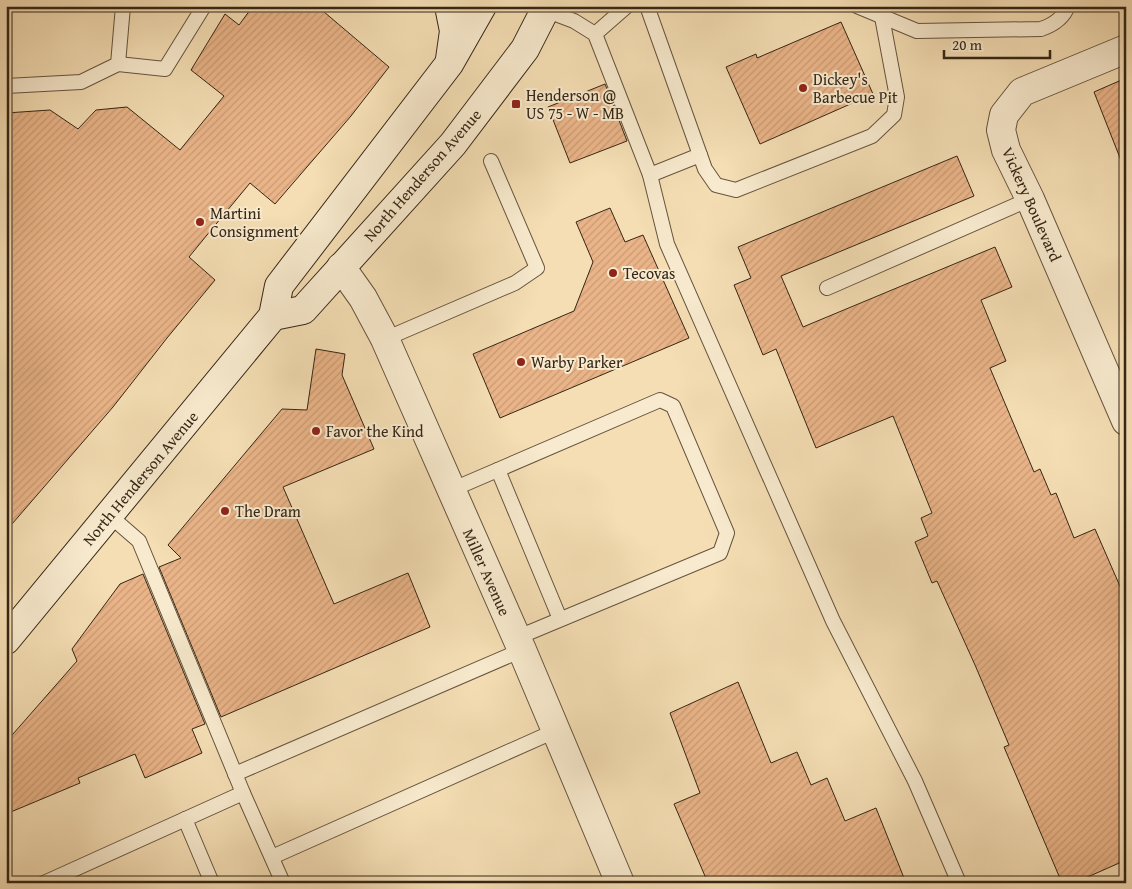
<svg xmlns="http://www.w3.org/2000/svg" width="1132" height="889" font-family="'Gentium Book Plus',serif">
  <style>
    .building { fill: url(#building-hatch); stroke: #352616 }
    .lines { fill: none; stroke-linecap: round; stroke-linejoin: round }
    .lane-casing { stroke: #65543e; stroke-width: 16 }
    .street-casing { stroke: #65543e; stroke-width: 30 }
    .secondary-casing { stroke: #352616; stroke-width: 30 }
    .lane { stroke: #f8eace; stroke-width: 14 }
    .street { stroke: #f8eace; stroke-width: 28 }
    .secondary { stroke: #f8eace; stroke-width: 28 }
    .poi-dot { fill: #8f2418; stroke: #f8eace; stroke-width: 2 }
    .labels { text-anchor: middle; stroke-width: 4; stroke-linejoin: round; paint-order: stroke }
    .poi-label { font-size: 16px; fill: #352616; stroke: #f8eace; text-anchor: start }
    .street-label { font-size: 16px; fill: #352616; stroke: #f8eace }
  </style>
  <defs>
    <pattern id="building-hatch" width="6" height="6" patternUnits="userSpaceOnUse" patternTransform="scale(1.25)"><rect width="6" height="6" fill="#eab488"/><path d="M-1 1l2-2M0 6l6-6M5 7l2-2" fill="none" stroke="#c99b75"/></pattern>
  </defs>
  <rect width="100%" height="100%" fill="#f5deb4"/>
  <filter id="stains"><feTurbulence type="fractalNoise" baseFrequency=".004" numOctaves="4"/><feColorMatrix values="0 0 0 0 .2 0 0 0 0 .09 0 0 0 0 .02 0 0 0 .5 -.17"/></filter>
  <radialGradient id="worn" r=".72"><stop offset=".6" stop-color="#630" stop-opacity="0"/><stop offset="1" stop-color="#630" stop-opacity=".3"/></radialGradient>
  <g class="building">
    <polygon points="253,6 317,6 389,67 351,116 275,204 250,183 207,235 189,257 215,280 167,338 113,407 6,531 6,113 50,110 78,129 96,110 127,107 180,150 224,96 191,70 225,14 239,25"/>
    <polygon points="841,22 873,94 760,144 726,67 756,54 757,58"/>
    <polygon points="1126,78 1126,168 1124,168 1094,92"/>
    <polygon points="605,84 627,141 570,163 548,107"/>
    <polygon points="957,156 974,196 781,276 803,327 995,247 1012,287 981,300 1006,361 990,368 1034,472 1040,469 1051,495 1056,493 1074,538 1095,529 1126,600 1126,860 1074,883 1062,883 1004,747 1009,745 975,665 937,581 932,583 915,542 928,536 921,518 932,513 893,416 816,448 776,349 763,355 734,285 751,278 738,247"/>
    <polygon points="610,208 625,242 643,235 689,338 500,418 473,354 574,311 593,262 576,222"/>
    <polygon points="316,349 345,354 342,375 374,449 283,487 334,604 408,573 430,627 221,717 159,567 181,558 168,545 282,409 307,410"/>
    <polygon points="143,574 205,724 192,729 202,753 145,778 135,754 78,778 80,783 6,814 6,742 77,661 72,649 120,584"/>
    <polygon points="738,682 771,763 797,752 811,785 827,778 845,821 876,808 906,883 708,883 674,804 700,793 670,713"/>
  </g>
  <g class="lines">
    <defs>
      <g id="lane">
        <polyline points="647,6 705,169 716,185 736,190 872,136 894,115 897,97 882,17"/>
        <path d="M 857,6 L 917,31 L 1041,29 C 1053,25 1063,19 1068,6"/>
        <polyline points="545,10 574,21 595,34 650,175 667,244 833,621 915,781 959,883"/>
        <polyline points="595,34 627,6"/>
        <polyline points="118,64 165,69 204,6"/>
        <polyline points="6,86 81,82 118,64 123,6"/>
        <polyline points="650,175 700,155"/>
        <polyline points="827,288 1030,199"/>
        <polyline points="385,339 515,283 537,268 491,161"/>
        <polyline points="498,470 560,619"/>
        <polyline points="451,490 660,400 673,406 727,533 720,553 516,638"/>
        <polyline points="109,515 139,541 243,793 283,883"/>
        <polyline points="235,774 522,650"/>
        <polyline points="185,819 212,883"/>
        <polyline points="272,857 555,731"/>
        <polyline points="44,883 243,793"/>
      </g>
      <g id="street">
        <polyline points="1126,49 1022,92 1004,115 1001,130 1006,150 1030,199 1126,421"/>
        <polyline points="341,267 363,298 385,339 522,650 620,883"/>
      </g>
      <g id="secondary">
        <polyline points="449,6 454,31 450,59"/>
        <polyline points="273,316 303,310 453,144 525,49 547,6"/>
        <polyline points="6,640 273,316 279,286 449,64 482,6"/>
      </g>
    </defs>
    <use href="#lane" class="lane-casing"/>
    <use href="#street" class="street-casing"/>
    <use href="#secondary" class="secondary-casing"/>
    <use href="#lane" class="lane"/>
    <use href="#street" class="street"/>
    <use href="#secondary" class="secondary"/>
  </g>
  <g class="poi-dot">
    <circle cx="803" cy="88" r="5"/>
    <rect x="511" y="99" width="10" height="10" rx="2.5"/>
    <circle cx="200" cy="222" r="5"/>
    <circle cx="613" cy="273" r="5"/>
    <circle cx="521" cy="362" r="5"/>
    <circle cx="316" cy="431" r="5"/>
    <circle cx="225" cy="511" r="5"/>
  </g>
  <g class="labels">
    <g class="poi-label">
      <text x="813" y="85">Dickey's<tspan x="813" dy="18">Barbecue Pit</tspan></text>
      <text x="526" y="101">Henderson @<tspan x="526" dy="18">US 75 - W - MB</tspan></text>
      <text x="210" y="219">Martini<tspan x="210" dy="18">Consignment</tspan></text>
      <text x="623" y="279">Tecovas</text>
      <text x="531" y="368">Warby Parker</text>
      <text x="326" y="437">Favor the Kind</text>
      <text x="235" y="517">The Dram</text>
    </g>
    <g class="street-label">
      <text transform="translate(422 175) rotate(-49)" y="6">North Henderson Avenue</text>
      <text transform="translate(1032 204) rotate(66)" y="6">Vickery Boulevard</text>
      <text transform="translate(140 478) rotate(-50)" y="6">North Henderson Avenue</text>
      <text transform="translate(487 572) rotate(66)" y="6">Miller Avenue</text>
    </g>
  </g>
  <rect width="1132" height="889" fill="none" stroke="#f5deb4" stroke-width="25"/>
  <rect x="8" y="8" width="1117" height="874" fill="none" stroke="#352616" stroke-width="2.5"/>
  <rect x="12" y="12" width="1107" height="864" fill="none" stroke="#352616"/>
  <path d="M944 50v8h106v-8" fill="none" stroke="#352616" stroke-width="2.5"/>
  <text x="952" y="50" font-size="15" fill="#352616" stroke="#f8eace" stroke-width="4" paint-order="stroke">20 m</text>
  <rect width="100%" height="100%" filter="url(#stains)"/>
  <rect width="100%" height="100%" fill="url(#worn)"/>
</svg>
